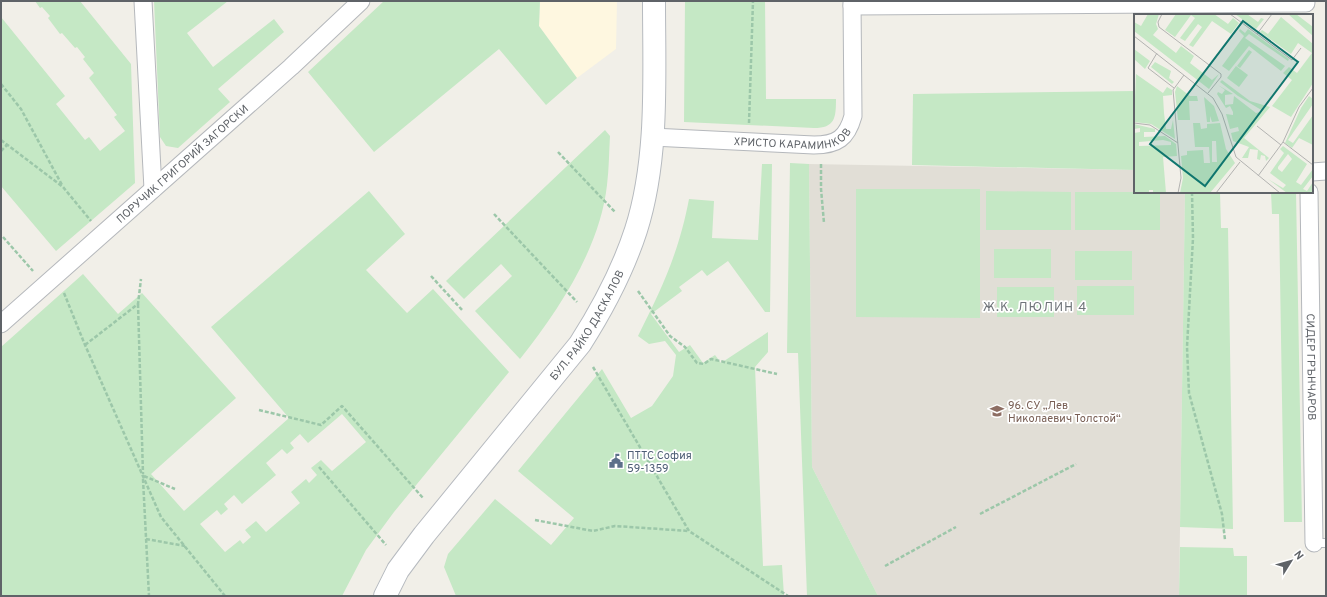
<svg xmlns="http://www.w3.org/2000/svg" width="1327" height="597" font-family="Overpass,sans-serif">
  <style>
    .commercial { fill: #fef7e0 }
    .education { fill: #e1ded6 }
    .green { fill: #c5e8c5; fill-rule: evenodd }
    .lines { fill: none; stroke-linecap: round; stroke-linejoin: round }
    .lane-casing { stroke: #b5b8bc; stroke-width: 10 }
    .street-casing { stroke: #b5b8bc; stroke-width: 19 }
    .secondary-casing { stroke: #b6babf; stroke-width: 24 }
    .path { stroke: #9cc7a9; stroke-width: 2.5; stroke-dasharray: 4 2; stroke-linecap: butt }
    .lane { stroke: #fff; stroke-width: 8 }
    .street { stroke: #fff; stroke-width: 17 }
    .secondary { stroke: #fff; stroke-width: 22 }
    .labels { text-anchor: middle; stroke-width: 3.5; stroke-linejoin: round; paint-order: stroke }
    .street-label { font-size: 11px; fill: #5f6368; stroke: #fff }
    .education-label { font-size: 11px; fill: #785e54; stroke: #fff; text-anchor: start }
    .service-label { font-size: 11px; fill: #4e5e75; stroke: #fff; text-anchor: start }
    .quarter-label { font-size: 13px; letter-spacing: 1px; fill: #70757a; stroke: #fff }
    .inset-road { fill: none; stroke: #b3b3b1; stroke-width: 1 }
    .view { fill: #0f766e; fill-opacity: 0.15; stroke: #0f766e; stroke-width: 2 }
    .inset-edge { fill: none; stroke: #5f6368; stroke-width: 2 }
  </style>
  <rect width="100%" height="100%" fill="#f1efe8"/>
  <polygon class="commercial" points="540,1 617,1 616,49 577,78 539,26"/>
  <polygon class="education" points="809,164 1135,170 1135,192 1185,192 1179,596 878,596 812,467"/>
  <g class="green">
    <polygon points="35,1 80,1 131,64 135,183 56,251 1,186 1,17 65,96 56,104 85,140 89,137 100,151 125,131 114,117 117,115 89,78 94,73 83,59 85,57 77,47 75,48 62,33 60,34 48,18 50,16 42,7 40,8"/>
    <polygon points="154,1 228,1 187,33 213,67 274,19 284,32 218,89 230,102 178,148 166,146 160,137"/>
    <polygon points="384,1 540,1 539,26 577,78 546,105 499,49 374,152 308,72"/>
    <path d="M 685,1 L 765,1 L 766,99 L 836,99 C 836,118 835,128 814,128 L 684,122 Z"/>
    <polygon points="1135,91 1135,170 912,165 913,94"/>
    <path d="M 605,130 L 610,136 C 609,152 609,169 607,185 C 600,248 559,310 520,359 L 475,311 L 512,276 L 501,264 L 464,299 L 446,281 Z"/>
    <polygon points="790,163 809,164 812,467 878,596 807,596 798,353 787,353"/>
    <path d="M 762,164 L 772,164 L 770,312 L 765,312 L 728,261 L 707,276 L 702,270 L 679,287 L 682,291 L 651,314 L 679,352 L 690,345 L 703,363 L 715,355 L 721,363 L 768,332 L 768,352 L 755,367 L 763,566 L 782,565 L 784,596 L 456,596 L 444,567 L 448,554 L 495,499 L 551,545 L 574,518 L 518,471 L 602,369 L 631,418 L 652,406 L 673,376 L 676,355 L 665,341 L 649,344 L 638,336 C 662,288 679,252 689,199 L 714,201 L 712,238 L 758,240 Z"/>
    <polygon points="856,189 980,189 980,318 856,317"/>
    <path d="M 369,191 L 405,234 L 366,270 L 407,313 L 433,289 L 509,372 L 394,512 L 366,550 L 342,596 L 1,596 L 1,347 L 83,274 L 118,314 L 142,293 L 236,398 L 151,474 L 184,511 L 289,418 L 211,327 ZM 342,414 L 366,442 L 332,471 L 321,460 L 311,468 L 317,475 L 309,483 L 306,479 L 291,492 L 300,503 L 266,532 L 256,521 L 245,530 L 251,537 L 243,544 L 240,540 L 225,552 L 200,524 L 217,510 L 221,515 L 228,509 L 224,504 L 234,495 L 242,504 L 276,475 L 266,463 L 282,449 L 287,454 L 294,448 L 290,443 L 300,434 L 308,443 Z"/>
    <polygon points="986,191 1071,192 1071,230 986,230"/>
    <rect x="1075" y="192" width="85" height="38"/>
    <polygon points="1185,192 1220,192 1221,228 1228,228 1233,529 1180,527"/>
    <polygon points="1271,192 1296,192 1302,522 1284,522 1279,214 1272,214"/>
    <rect x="994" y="249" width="57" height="29"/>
    <rect x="1075" y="251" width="57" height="29"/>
    <rect x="1077" y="286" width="57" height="29"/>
    <rect x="997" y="287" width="57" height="30"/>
    <polygon points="1180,547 1233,548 1234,556 1247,556 1247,596 1179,596"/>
  </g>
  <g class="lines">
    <defs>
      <polyline id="lane" points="1314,543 1326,543"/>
      <g id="street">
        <polyline points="143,1 153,189"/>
        <polyline points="852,6 1306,3"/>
        <path id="s1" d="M 652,137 L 814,145 C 837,145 847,138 853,116 L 852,1"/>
        <polyline points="1312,172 1326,171"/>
        <path id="s2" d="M 1309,192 L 1314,543"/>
        <path id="s3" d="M 1,324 L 291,67 L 361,1"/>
      </g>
      <g id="secondary">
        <path id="s4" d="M 385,596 L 398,570 L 424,535 L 580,344 C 603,308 623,270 636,230 C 659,158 654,75 654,1"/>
      </g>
    </defs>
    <use href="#lane" class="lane-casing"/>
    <use href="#street" class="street-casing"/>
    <use href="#secondary" class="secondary-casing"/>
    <g class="path">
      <polyline points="1,84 21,109 62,185"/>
      <polyline points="749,123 753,1"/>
      <polyline points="1,140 63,187 91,221"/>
      <polyline points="1,151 7,145"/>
      <polyline points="558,152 615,212"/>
      <polyline points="821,164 821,189 824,223"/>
      <polyline points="1192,192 1193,238 1187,347 1189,393 1222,514 1225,540"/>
      <polyline points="494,214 577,302"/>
      <polyline points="3,237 33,271"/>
      <polyline points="431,276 463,311"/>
      <polyline points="638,291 670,336 685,347 697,363 704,364 711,359 777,374"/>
      <polyline points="64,293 85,345 161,517 225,596"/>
      <polyline points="138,304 143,474"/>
      <polyline points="85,345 138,304 141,279"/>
      <polyline points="593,367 689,531 788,596"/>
      <polyline points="259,410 321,425 342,406 423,498"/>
      <polyline points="319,467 386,545"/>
      <polyline points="144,476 175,489"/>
      <polyline points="143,479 149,596"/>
      <polyline points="980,514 1076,464"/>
      <polyline points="535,520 593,531 615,526 689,531"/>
      <polyline points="146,539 185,546"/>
      <polyline points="885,566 956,527"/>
    </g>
    <use href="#lane" class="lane"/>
    <use href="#street" class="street"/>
    <use href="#secondary" class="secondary"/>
  </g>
  <defs>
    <symbol id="school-bare" viewBox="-9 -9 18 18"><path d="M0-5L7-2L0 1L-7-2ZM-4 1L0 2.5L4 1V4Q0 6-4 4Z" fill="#8d6e63" stroke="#fff" stroke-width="2.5" paint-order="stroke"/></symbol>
    <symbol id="civic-bare" viewBox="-9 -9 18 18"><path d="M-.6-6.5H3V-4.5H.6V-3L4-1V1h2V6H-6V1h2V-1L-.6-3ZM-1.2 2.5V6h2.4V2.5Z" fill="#5c6f8a" stroke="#fff" stroke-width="2.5" paint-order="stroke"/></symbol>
  </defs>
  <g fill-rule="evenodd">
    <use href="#school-bare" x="987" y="401" width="20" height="20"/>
    <use href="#civic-bare" x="606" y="451" width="20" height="20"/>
  </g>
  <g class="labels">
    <g class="street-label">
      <text dy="4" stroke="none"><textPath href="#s1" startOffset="142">ХРИСТО КАРАМИНКОВ</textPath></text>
      <text dy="4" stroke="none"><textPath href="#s3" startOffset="242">ПОРУЧИК ГРИГОРИЙ ЗАГОРСКИ</textPath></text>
      <text dy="4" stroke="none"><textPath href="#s4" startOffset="339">БУЛ. РАЙКО ДАСКАЛОВ</textPath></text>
      <text dy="4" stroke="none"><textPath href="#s2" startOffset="175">СИДЕР ГРЪНЧАРОВ</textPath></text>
    </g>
    <g class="education-label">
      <text x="1008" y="409">96. СУ „Лев<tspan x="1008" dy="13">Николаевич Толстой“</tspan></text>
    </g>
    <g class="service-label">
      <text x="627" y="459">ПТТС София<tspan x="627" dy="13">59-1359</tspan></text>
    </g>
    <g class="quarter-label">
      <text x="1035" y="311">Ж.К. ЛЮЛИН 4</text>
    </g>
  </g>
  <g transform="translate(1134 14)">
    <rect width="179" height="179" fill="#f1efe8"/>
    <path d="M 14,0 L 25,0 L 22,10 L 24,15 L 19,21 L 42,39 L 47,32 L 60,42 L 56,49 L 78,66 L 85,60 L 75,75 L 0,17 L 0,8 L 7,12 ZM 42,0 L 80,0 L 94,10 L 99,4 L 105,9 L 97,20 L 78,7 L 59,33 L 55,31 L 68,13 L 64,10 L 51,27 L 46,24 L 61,4 L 57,1 L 41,23 L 31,16 ZM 101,0 L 113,0 L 124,8 L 127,4 L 130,5 L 122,15 ZM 154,0 L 162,0 L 179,13 L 179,22 ZM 147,3 L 179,30 L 179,69 L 157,103 L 138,92 L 158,66 L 149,59 L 155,53 L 163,59 L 178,39 L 164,29 L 157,40 L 126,18 L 128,16 L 134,20 ZM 106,15 L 111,19 L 114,15 L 155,45 L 154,47 L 115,20 L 111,24 L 151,52 L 147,57 L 115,32 L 95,57 L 88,52 L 110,22 L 105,17 ZM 0,35 L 16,47 L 11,55 L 0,45 ZM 115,36 L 118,38 L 106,54 L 103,52 ZM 21,48 L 37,57 L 35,64 L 40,68 L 38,70 L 17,53 ZM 102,52 L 114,61 L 105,73 L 93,64 ZM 2,60 L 29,79 L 33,73 L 38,76 L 38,81 L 29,82 L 30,99 L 32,115 L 37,115 L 39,106 L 41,125 L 17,110 L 0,108 ZM 88,66 L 116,87 L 136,93 L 110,124 L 135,144 L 132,147 L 131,142 L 127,141 L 126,146 L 123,145 L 124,136 L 116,135 L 114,144 L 108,144 L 115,133 L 99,127 L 97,119 L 105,117 L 104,113 L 96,115 L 92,100 L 99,101 L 99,98 L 96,92 L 92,94 L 83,80 L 84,78 L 88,80 L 91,76 L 84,71 L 99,80 L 91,81 L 91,91 L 99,90 L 100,82 L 122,99 L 129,97 L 104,82 L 86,68 ZM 43,72 L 56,82 L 63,82 L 64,87 L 55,87 L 56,106 L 44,106 L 41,78 ZM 175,82 L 179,85 L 179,90 L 154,126 L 159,129 L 179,101 L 179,131 L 165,124 L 158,134 L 151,129 L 167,94 ZM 70,83 L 80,92 L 85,107 L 78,108 L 76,102 L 76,108 L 73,108 ZM 59,109 L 66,109 L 67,115 L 73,114 L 73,110 L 86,109 L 92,135 L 101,149 L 76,179 L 46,179 L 49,164 L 47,142 L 53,141 L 53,137 L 69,136 L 70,149 L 76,149 L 75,133 L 61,133 ZM 78,127 L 82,127 L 83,148 L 78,148 ZM 0,110 L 21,115 L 21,118 L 10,118 L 10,123 L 31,122 L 42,130 L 43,142 L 29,143 L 32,179 L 19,179 L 19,176 L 15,176 L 15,179 L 0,179 L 0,119 L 6,118 L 6,114 L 0,115 ZM 29,126 L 37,128 L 37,131 L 5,132 L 5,128 ZM 149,132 L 173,150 L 162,168 L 167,171 L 179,155 L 179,162 L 169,175 L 173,177 L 179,168 L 179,179 L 153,179 L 134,165 L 149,174 L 152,171 L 136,159 L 150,139 L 146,135 ZM 154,140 L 158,145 L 148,158 L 144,155 L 144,153 Z" fill="#c5e8c5" fill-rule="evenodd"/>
    <path class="inset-road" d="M 28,0 L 24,8 L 25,13 L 87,60 L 87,63 L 74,79M 96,0 L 158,46 L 167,34M 123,20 L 138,0M 0,22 L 79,84 L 88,100 L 102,143 L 146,179M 23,39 L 14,54 L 40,74M 76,51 L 108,9M 0,109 L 16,111 L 44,129M 123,112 L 147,131M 149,128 L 179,151M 124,162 L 149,128 L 165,93 L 179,74M 44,179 L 47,164 L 39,76 L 50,61M 82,179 L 106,148"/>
    <path class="view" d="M 109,7 L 164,48 L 71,172 L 16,130 Z"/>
    <rect width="179" height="179" class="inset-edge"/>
  </g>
  <rect width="1327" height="597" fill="none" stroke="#5f6368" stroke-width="4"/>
  <g transform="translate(1291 561) rotate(53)" stroke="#ffffff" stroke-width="3" paint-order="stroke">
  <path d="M0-3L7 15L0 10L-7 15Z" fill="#5f6368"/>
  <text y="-6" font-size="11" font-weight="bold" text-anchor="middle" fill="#5f6368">N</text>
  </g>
</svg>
